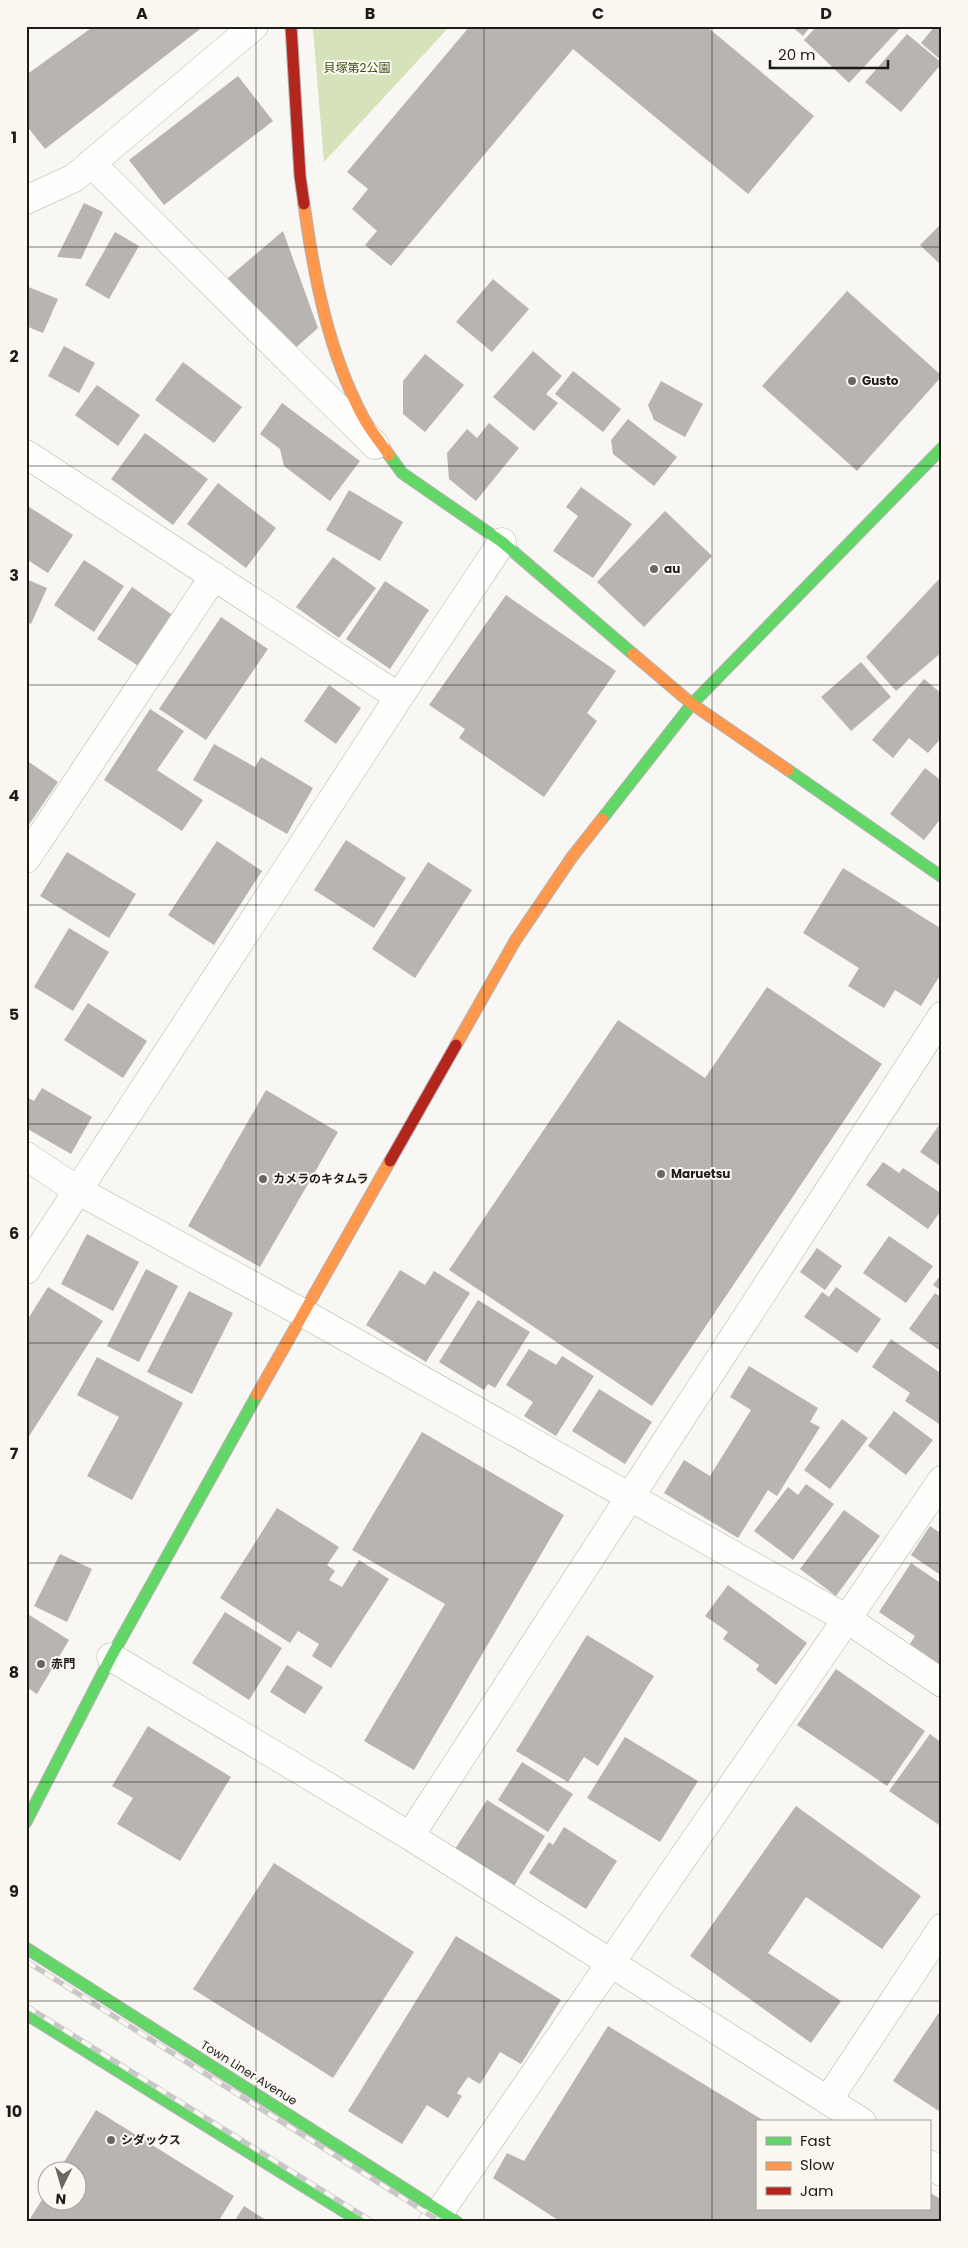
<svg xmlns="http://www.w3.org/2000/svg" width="968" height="2248" font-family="Poppins,'Noto Sans JP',sans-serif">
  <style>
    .green { fill: #d6e2b9 }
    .building { fill: #b7b4b2 }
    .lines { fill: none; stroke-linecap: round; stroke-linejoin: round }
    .street-casing { stroke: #b4b2af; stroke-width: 29 }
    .fast-casing { stroke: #b4b2af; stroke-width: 13 }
    .slow-casing { stroke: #b4b2af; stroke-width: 13 }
    .jam-casing { stroke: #b4b2af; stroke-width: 13 }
    .street { stroke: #fefefd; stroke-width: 28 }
    .fast { stroke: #63d668; stroke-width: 11 }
    .slow { stroke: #ff974d; stroke-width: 11 }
    .jam { stroke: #b3261e; stroke-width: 11 }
    .rail-casing { stroke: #c9c8c8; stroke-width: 5.5 }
    .rail { stroke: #fbf8f1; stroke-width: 4; stroke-dasharray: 11; stroke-linecap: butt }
    .grid { fill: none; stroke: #1c1b18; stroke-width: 1; stroke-opacity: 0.55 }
    .poi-dot { fill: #696865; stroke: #fbf8f1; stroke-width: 2 }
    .labels { text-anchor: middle; stroke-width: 4; stroke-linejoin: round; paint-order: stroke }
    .park-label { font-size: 12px; fill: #3e4d14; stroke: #fbf8f1 }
    .poi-label { font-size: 12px; font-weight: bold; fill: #1c1b18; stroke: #fbf8f1; text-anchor: start }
    .street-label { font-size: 12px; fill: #1c1b18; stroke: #fbf8f1 }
    .neatline { fill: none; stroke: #1c1b18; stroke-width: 2 }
    .grid-label { font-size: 16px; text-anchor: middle; font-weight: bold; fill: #1c1b18 }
  </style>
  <rect width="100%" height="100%" fill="#f9f7f3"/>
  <polygon class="green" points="314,26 450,26 324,162 313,29"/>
  <g class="building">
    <polygon points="94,26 204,26 45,149 26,125 26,75"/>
    <polygon points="470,26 706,26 814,116 748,194 573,49 391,266 365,245 377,231 352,209 368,189 347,172"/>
    <polygon points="791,26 811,26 803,36"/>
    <polygon points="817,26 902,26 849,83 804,40"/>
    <polygon points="935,26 942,26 942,61 921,43"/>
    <polygon points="907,34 942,63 901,112 865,82"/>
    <polygon points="238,76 273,121 164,205 129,160"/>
    <polygon points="84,203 103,212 81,259 57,257"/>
    <polygon points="942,223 942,266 920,245"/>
    <polygon points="283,231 318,328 291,352 228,278"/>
    <polygon points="115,232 139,246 109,299 85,285"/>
    <polygon points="493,279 529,309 492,352 456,322"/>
    <polygon points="26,286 58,299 43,333 26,326"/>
    <polygon points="847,291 942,376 857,471 762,386"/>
    <polygon points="64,346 95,363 79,393 48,376"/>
    <polygon points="533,351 562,376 546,394 558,403 534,431 493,397"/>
    <polygon points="425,354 464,385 425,432 403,414 403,381"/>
    <polygon points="183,362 242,407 214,443 155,400"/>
    <polygon points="573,371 621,409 603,432 555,394"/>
    <polygon points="661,381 703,404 685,437 654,420 648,405"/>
    <polygon points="97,385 140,415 118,446 75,415"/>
    <polygon points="282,403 360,461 330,501 284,466 280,449 260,434"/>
    <polygon points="628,419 677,457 654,486 613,454 611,440"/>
    <polygon points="489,423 519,448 476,501 449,479 447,453 467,429 477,438"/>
    <polygon points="145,433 208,479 173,525 111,479"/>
    <polygon points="218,483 276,528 246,568 187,524"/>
    <polygon points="581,487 632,524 593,578 553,551 578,516 566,507"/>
    <polygon points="349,490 403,522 380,561 326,530"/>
    <polygon points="26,505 73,535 48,573 26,559"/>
    <polygon points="665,511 712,556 644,627 597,582"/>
    <polygon points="333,557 376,588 339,638 296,607"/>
    <polygon points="84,560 124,586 94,632 54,605"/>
    <polygon points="942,576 942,652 896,691 866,657"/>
    <polygon points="26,579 47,588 31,624 26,622"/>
    <polygon points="385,581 429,610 390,669 346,639"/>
    <polygon points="132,587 174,616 140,667 97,639"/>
    <polygon points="506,595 616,671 587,713 597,721 544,797 459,738 465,729 429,705"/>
    <polygon points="221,617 268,649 206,740 159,709"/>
    <polygon points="861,662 891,697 851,731 821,697"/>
    <polygon points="924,679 942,694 942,737 928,753 909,738 893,758 872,740"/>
    <polygon points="329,685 361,708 336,744 304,721"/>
    <polygon points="150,709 184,731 157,770 203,800 182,831 104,780"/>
    <polygon points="214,744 255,767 261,757 313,788 287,834 193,780"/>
    <polygon points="26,760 58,782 26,829"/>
    <polygon points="925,768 942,781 942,817 924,840 890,814"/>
    <polygon points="346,840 406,878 374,928 314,890"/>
    <polygon points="217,841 262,871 214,945 168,915"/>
    <polygon points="67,852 136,894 109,938 40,896"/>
    <polygon points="428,862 472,890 415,978 372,949"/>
    <polygon points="843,868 942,929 942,972 921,1006 895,990 884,1008 848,986 859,968 803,933"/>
    <polygon points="69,928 109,952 73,1011 34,987"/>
    <polygon points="767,987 882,1064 652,1406 449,1270 618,1020 705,1078"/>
    <polygon points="88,1003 147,1041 123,1078 64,1040"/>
    <polygon points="42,1088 92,1117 71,1154 26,1128 26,1097 34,1101"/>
    <polygon points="266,1090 338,1132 260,1267 188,1226"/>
    <polygon points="942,1121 942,1167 920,1152"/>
    <polygon points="883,1162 899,1173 903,1168 942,1194 942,1209 928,1229 866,1185"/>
    <polygon points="87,1234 139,1262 113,1311 61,1284"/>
    <polygon points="889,1236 933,1266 906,1303 863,1273"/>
    <polygon points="817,1248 842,1266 825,1290 800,1272"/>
    <polygon points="146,1269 178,1286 139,1362 107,1346"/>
    <polygon points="400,1270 425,1285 434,1271 470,1293 426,1362 366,1325"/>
    <polygon points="942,1273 942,1291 933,1285"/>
    <polygon points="48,1287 103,1321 26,1441 26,1322"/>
    <polygon points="836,1287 881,1319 857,1353 804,1317 822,1292 829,1297"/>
    <polygon points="189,1291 233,1313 192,1394 147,1372"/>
    <polygon points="935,1293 942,1298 942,1352 909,1329"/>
    <polygon points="478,1300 530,1332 495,1388 488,1384 484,1390 439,1362"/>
    <polygon points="891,1339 942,1374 942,1426 905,1401 910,1393 872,1367"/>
    <polygon points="529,1349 556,1365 562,1356 594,1376 556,1436 524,1416 533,1402 506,1385"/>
    <polygon points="97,1357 183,1403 132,1500 87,1476 119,1417 77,1395"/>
    <polygon points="749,1366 818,1408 810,1422 820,1427 777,1496 768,1490 738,1538 664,1493 684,1460 710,1476 751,1410 730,1397"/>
    <polygon points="599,1389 652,1422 625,1464 572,1431"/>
    <polygon points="894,1411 933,1440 906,1475 868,1446"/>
    <polygon points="842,1419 868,1438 830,1489 804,1470"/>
    <polygon points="422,1432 564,1515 414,1770 364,1741 445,1604 352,1550"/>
    <polygon points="806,1484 834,1504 793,1560 754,1531 788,1487 798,1495"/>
    <polygon points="277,1508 339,1547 327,1565 335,1571 329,1580 342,1587 359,1560 389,1579 331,1668 312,1656 319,1644 298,1631 290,1643 220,1598"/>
    <polygon points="844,1510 880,1536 836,1596 800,1569"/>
    <polygon points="930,1526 942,1534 942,1576 911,1555"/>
    <polygon points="60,1554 92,1569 67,1622 34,1606"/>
    <polygon points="911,1563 942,1584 942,1666 910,1644 915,1636 879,1612"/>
    <polygon points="728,1585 807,1643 776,1685 756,1670 759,1665 723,1639 728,1632 705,1616"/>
    <polygon points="225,1612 282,1648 249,1700 192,1663"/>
    <polygon points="26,1613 69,1640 37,1694 26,1687"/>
    <polygon points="587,1635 654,1676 598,1766 584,1757 568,1782 516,1751"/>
    <polygon points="287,1665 323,1687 305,1714 270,1692"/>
    <polygon points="836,1669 925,1731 887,1786 797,1725"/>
    <polygon points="148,1726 231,1777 180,1861 117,1824 133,1798 112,1786"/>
    <polygon points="930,1734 942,1743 942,1827 889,1791"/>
    <polygon points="625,1737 698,1781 660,1842 587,1798"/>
    <polygon points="522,1762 573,1794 548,1832 498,1800"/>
    <polygon points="487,1800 545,1836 514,1886 455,1849"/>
    <polygon points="796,1806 921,1896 882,1949 806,1897 768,1953 841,2001 811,2043 690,1956"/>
    <polygon points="564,1827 617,1861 586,1909 529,1873 549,1842 553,1845"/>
    <polygon points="274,1863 414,1952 333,2078 193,1989"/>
    <polygon points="456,1936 561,2000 521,2064 500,2052 480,2084 468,2077 457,2093 462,2096 448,2118 427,2105 402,2144 348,2111"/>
    <polygon points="942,2008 942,2113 893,2081"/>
    <polygon points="608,2026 766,2122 757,2122 757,2209 929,2209 929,2192 942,2200 942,2222 561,2222 493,2178 507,2153 524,2161"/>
    <polygon points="96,2110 234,2196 218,2222 28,2222 48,2190 48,2200 78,2200 78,2170 59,2170"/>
    <polygon points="244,2206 269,2222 234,2222"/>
  </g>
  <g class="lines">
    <defs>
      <g id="street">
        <polyline points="91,163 375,445"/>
        <polyline points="26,200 74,178 254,26"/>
        <polyline points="26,454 399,697"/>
        <polyline points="26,859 214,576"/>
        <polyline points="26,1156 77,1190 303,1313 847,1619 942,1683"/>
        <polyline points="26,1270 399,697 502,542"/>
        <polyline points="111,1657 410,1836 862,2122"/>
        <polyline points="410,1836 942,1016"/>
        <polyline points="828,2100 942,1928"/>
        <polyline points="929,2164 942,2172"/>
        <polyline points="433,2222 942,1480"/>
      </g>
      <g id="fast">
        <polyline points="389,455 402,473 502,542 633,654"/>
        <polyline points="788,770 942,877"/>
        <polyline points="602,819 692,704 942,448"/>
        <polyline points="26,1822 111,1657 257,1395"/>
        <polyline points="26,1948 457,2222"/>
        <polyline points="26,2014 361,2222"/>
      </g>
      <g id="slow">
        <path d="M 304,204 C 314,277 328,351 363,417 C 370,430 380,442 389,455"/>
        <polyline points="633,654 692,704 788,770"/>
        <polyline points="456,1045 515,941 572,857 602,819"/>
        <polyline points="257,1395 390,1161"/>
      </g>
      <g id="jam">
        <polyline points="291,26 300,176 304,204"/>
        <polyline points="390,1161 456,1045"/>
      </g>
    </defs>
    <use href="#street" class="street-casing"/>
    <use href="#fast" class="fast-casing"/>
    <use href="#slow" class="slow-casing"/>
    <use href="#jam" class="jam-casing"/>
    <use href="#street" class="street"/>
    <use href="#fast" class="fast"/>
    <use href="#slow" class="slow"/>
    <use href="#jam" class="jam"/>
    <defs>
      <g id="rail">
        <polyline points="26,1961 441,2222"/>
        <polyline points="26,2006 373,2222"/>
      </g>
    </defs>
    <use href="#rail" class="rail-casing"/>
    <use href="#rail" class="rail"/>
  </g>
  <path class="grid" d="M 256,26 L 256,2222M 484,26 L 484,2222M 712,26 L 712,2222M 26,247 L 942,247M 26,466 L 942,466M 26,685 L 942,685M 26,905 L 942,905M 26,1124 L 942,1124M 26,1343 L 942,1343M 26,1563 L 942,1563M 26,1782 L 942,1782M 26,2001 L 942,2001"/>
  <g class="poi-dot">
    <circle cx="852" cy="381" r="5"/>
    <circle cx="654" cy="569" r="5"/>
    <circle cx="661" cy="1174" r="5"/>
    <circle cx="263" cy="1179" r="5"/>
    <circle cx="41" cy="1664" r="5"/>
    <circle cx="111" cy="2140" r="5"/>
  </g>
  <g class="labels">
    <g class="park-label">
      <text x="357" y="72">貝塚第2公園</text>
    </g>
    <g class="poi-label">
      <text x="862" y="385">Gusto</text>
      <text x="664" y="573">au</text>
      <text x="671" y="1178">Maruetsu</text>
      <text x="273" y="1183">カメラのキタムラ</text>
      <text x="51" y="1668">赤門</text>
      <text x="121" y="2144">シダックス</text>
    </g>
    <g class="street-label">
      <text transform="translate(249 2073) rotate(32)" y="4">Town Liner Avenue</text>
    </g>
  </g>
  <rect width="968" height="2248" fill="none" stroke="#fbf8f1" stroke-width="55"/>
  <rect x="756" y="2120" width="175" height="90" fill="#fbf8f1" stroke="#a2a09a"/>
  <rect x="766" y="2137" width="25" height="8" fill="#63d668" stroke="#a2a09a"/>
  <text x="800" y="2146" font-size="15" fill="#1c1b18">Fast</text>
  <rect x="766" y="2162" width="25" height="8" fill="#ff974d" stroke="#a2a09a"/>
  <text x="800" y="2170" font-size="15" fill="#1c1b18">Slow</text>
  <rect x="766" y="2187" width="25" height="8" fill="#b3261e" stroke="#a2a09a"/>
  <text x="800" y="2196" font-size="15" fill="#1c1b18">Jam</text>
  <g transform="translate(62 2186) rotate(185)"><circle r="24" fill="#fbf8f1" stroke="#a2a09a"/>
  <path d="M0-4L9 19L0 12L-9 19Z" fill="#696865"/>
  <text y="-8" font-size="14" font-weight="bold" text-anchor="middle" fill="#1c1b18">N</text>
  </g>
  <path d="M770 60v8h118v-8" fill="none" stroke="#1c1b18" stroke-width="2.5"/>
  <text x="778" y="60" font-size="15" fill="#1c1b18" stroke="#fbf8f1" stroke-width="4" paint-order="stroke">20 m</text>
  <rect x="28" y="28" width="912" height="2192" class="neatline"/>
  <g class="grid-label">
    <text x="142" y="19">A</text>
    <text x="370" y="19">B</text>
    <text x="598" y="19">C</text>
    <text x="826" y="19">D</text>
    <text x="14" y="143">1</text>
    <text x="14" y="362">2</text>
    <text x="14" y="581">3</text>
    <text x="14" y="801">4</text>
    <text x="14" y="1020">5</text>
    <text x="14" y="1239">6</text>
    <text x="14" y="1459">7</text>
    <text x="14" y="1678">8</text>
    <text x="14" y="1897">9</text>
    <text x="14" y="2117">10</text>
  </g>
</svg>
